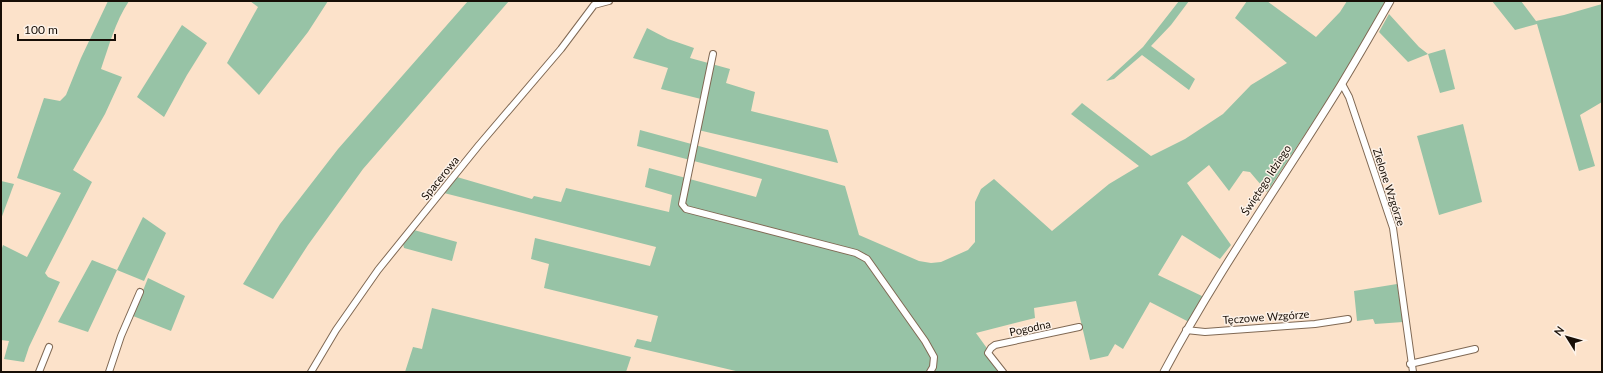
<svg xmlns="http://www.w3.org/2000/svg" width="1603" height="373" font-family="Lato,sans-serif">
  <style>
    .green { fill: #97c3a6 }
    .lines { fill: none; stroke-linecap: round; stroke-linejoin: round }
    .minor-casing { stroke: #806954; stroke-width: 8 }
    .tertiary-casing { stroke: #806954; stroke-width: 9 }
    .minor { stroke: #fff; stroke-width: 6 }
    .tertiary { stroke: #fff; stroke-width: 7 }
    .labels { text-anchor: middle; stroke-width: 3; stroke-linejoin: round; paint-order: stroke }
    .street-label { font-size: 11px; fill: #170e06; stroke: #fdf2e8 }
  </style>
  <rect width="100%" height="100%" fill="#fce2ca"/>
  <g class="green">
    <path d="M 108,1 L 129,1 C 115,22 109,46 101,69 L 122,77 L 105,114 L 73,170 L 92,182 L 45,273 L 48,277 L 60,282 L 29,347 L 24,362 L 4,359 L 9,341 L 1,340 L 1,251 L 3,245 L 27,257 L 61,193 L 17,178 L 44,98 L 60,101 L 66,95 L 81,58 Z"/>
    <polygon points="250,1 328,1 308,32 259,95 227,63 258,7"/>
    <polygon points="468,1 509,1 363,169 308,245 273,299 243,284 280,224 338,149"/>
    <polygon points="1179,1 1189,1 1171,25 1151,46 1195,79 1189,90 1142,55 1114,79 1106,81 1143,47"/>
    <polygon points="1247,1 1267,1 1316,37 1340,12 1347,1 1386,1 1340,81 1267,192 1250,172 1243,171 1229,191 1209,165 1187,183 1231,245 1220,259 1182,235 1158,275 1204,297 1189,322 1150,302 1123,349 1115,344 1108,356 1090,360 1076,301 1034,308 1035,318 976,333 1004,372 740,372 634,347 637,339 651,342 658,316 544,288 549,264 531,259 535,238 650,266 656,247 444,193 457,177 532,199 534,196 561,202 566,188 669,212 672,195 645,187 649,168 756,197 762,179 637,146 640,130 845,186 859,235 919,261 931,263 941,262 968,250 975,242 975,202 981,189 994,179 1052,231 1109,184 1139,166 1071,114 1082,103 1151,156 1185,139 1223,114 1251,85 1287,63 1235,18"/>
    <polygon points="1492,1 1521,1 1536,21 1564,15 1602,4 1602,102 1580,115 1595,166 1579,171 1537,24 1515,30"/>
    <polygon points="1389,14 1419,47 1428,54 1445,49 1455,89 1440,93 1428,54 1408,62 1379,32"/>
    <polygon points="182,25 207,43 187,75 164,117 137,97"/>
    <polygon points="647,28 668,39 694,48 690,58 730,69 726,83 755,92 751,111 828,130 838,163 694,129 701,99 661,89 668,68 633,58"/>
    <polygon points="1463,124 1482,202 1439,215 1417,136"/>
    <polygon points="1,181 14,184 1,219"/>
    <polygon points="143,217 166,233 144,281 117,270 88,332 58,322 92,260 117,270"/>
    <polygon points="414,230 457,242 452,261 404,248 403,244"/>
    <polygon points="148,278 185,296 171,331 133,316"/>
    <polygon points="1397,284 1403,322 1375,324 1373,319 1357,321 1354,291"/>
    <polygon points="432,308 440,310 631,357 626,372 405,372 413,347 422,349"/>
  </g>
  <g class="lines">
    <defs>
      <g id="minor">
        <polyline points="713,54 682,204 686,209 856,253 867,259 925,341 934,357 933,367 930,372"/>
        <polyline points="1342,84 1349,97 1393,228 1413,372"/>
        <polyline points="1186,330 1205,332 1315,324 1348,319"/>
        <polyline points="1410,364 1475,349"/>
        <polyline points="39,372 49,347"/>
        <polyline points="109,372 121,336 140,292"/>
        <polyline points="311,372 336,330 378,270 479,145 561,49 594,5 609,1"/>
        <polyline points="1003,372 988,353 991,348 995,345 1079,327"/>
      </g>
      <path id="tertiary" d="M 1164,372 C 1217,272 1282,181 1341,85 C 1358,57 1374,29 1390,1"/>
    </defs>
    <use href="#minor" class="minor-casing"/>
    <use href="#tertiary" class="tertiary-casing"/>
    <use href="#minor" class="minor"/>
    <use href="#tertiary" class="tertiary"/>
  </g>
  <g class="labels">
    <g class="street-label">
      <text transform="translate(440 178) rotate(-51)" y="4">Spacerowa</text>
      <text transform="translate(1266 180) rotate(-57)" y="4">Świętego Idziego</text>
      <text transform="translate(1389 187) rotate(72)" y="4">Zielone Wzgórze</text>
      <text transform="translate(1266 317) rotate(-4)" y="4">Tęczowe Wzgórze</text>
      <text transform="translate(1030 328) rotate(-12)" y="4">Pogodna</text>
    </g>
  </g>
  <rect width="1603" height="373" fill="none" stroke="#170e06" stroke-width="4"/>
  <g transform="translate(1567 337) rotate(307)" stroke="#fdf2e8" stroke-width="3" paint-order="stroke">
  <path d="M0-3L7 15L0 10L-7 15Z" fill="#170e06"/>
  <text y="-6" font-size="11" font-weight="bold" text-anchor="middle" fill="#170e06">N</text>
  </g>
  <path d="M18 34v6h97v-6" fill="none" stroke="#170e06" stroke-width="2"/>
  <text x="24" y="34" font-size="12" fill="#170e06" stroke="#fdf2e8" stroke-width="3" paint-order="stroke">100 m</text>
</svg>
